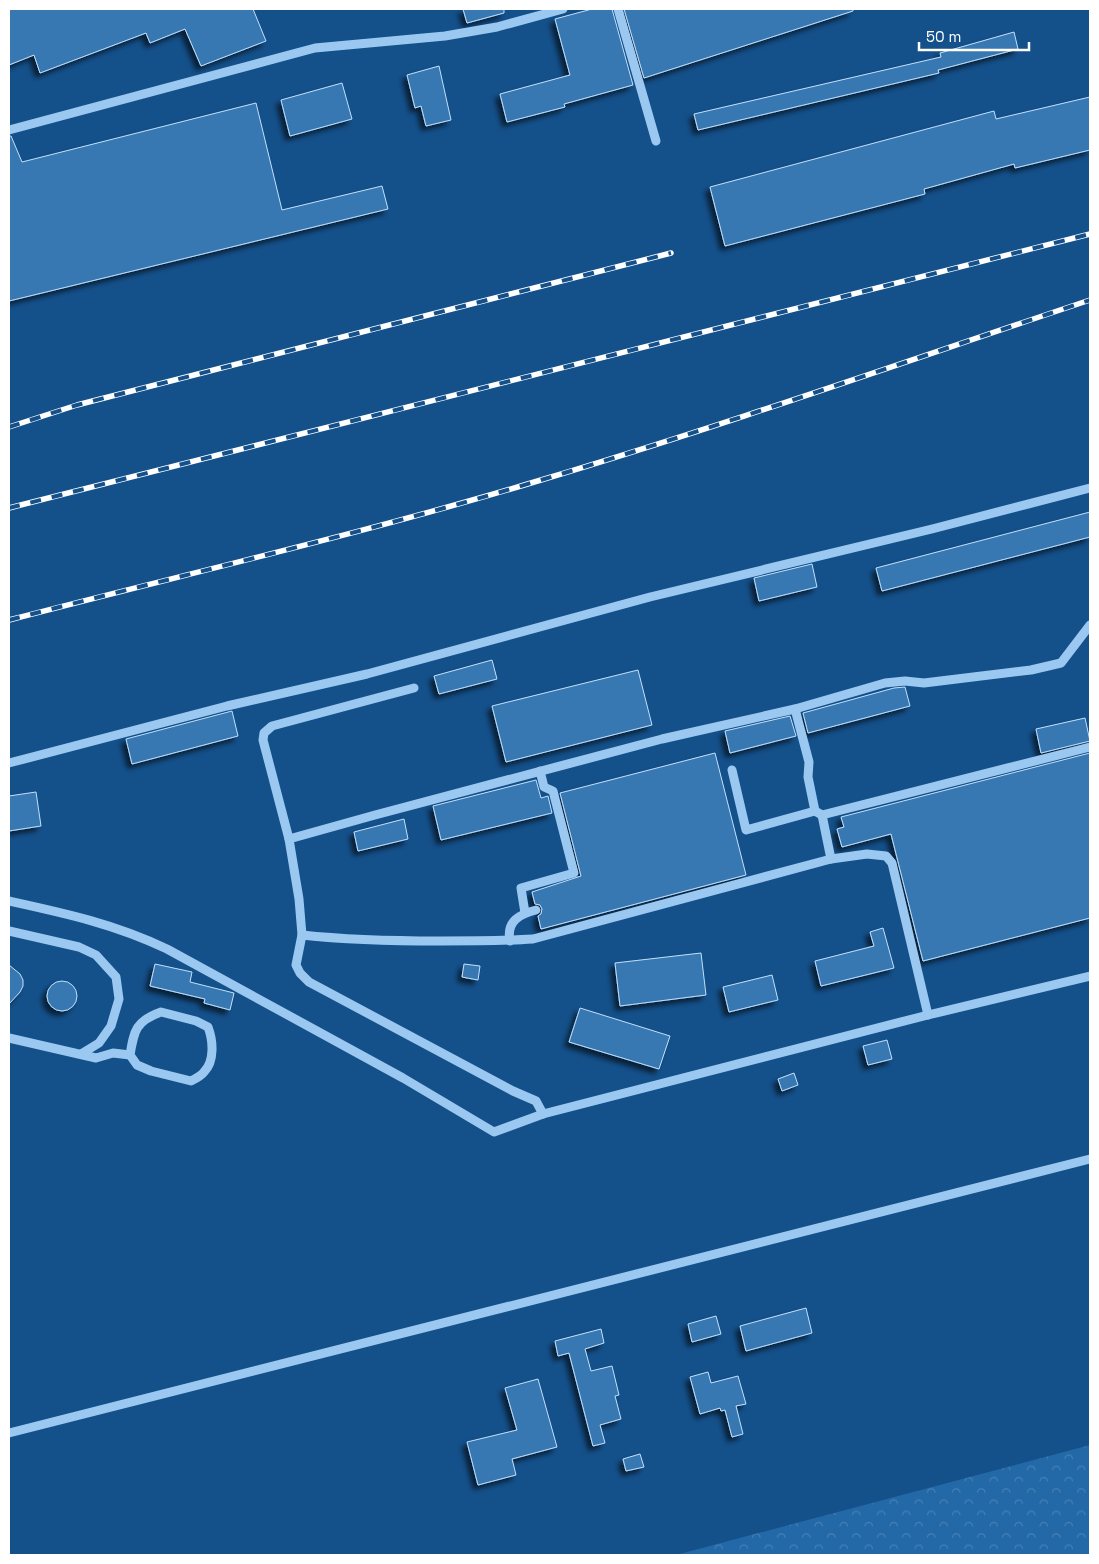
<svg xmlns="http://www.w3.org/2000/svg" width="1099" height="1564" font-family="'Space Grotesk',sans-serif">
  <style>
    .park { fill: url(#park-crowns) }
    .building { fill: #3778b2; stroke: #c1e0fc; filter: url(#shadow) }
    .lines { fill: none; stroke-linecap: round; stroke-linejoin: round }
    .minor { stroke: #9bc8f0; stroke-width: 9 }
    .rail-casing { stroke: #fff; stroke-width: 5.5 }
    .rail { stroke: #14508a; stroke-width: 4; stroke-dasharray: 11; stroke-linecap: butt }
  </style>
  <defs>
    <pattern id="park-crowns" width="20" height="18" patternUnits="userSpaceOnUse" patternTransform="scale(1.25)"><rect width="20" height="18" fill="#2369a8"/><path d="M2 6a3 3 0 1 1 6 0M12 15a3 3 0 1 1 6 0" fill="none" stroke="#4480b5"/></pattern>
    <filter id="shadow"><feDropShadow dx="-4.5" dy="4.5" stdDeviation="2.5" flood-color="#0009"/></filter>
  </defs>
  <rect width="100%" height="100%" fill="#14508a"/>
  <polygon class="park" points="1090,1445 1090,1555 676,1555"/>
  <g class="building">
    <polygon points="9,9 253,9 266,41 201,66 185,29 150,43 146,33 40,73 34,55 9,65"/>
    <polygon points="463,9 504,9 504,13 467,23"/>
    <polygon points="592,9 612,9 633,85 564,104 565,107 507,122 500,94 570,75 555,19"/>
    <polygon points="624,9 853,9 853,11 644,78"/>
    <polygon points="1014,32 1018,49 938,70 939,73 698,130 694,114 941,57 940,53"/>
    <polygon points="439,66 451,120 426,126 421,106 415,108 407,75"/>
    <polygon points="342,83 352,119 290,136 281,100"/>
    <polygon points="1090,97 1090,150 1015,168 1014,164 924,189 925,194 725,246 710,187 994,111 996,119"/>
    <polygon points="256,103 282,210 382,186 388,209 9,301 9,136 11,136 22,162"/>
    <polygon points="1090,512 1090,537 882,591 876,568"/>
    <polygon points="812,564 817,587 759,601 754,578"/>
    <polygon points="492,660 497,679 439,694 434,676"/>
    <polygon points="638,670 652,725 506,762 492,706"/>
    <polygon points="905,687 910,706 808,733 803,713 894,688"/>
    <polygon points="232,711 238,736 132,764 126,739"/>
    <polygon points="790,716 796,736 730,753 725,731"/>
    <polygon points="1085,718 1090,741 1041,753 1036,729"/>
    <polygon points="715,753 746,875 541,929 538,916 541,914 542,909 540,905 535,904 532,892 581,876 560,793"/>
    <polygon points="1090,753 1090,918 923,961 891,834 842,847 837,829 844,827 841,817"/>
    <polygon points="536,780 541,798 548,796 552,813 441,840 433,806"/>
    <polygon points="36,792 41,826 9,831 9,796"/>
    <polygon points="404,819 408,839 358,851 354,832"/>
    <polygon points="883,928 894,968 821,986 815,961 874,946 870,932"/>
    <polygon points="701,953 706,995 620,1006 615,963"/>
    <polygon points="155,964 192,972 190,982 234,993 230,1010 204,1003 205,999 150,986"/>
    <polygon points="464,964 480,966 478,980 462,977"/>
    <polygon points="9,965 20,974 23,980 23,986 20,992 9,1004"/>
    <polygon points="772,975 778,1000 729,1012 723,987"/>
    <circle cx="62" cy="996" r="15"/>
    <polygon points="580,1008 670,1036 659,1069 569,1042"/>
    <polygon points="887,1040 892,1059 868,1065 863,1046"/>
    <polygon points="794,1073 798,1085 782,1091 778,1079"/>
    <polygon points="806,1308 812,1333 746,1351 740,1326"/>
    <polygon points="716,1316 721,1334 692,1342 688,1324"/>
    <polygon points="601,1329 604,1343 585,1349 591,1371 612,1366 619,1395 615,1396 621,1419 600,1425 605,1443 593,1446 569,1353 558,1356 555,1341"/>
    <polygon points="708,1372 711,1383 738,1376 746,1404 736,1406 743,1434 732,1437 725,1410 721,1411 720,1408 700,1414 690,1377"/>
    <polygon points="538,1379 557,1447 512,1459 516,1475 478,1485 467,1442 517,1430 505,1388"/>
    <polygon points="640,1454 644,1467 626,1471 623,1459"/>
  </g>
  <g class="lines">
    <g class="minor">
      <polyline points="618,9 656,141"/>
      <polyline points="9,130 315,48 445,36 497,27 563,9"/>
      <polyline points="414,688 272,726 264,733 263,740 289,839 299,899 302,935 296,965 300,973 309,982 513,1091 536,1101 543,1114"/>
      <polyline points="795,709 809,762 808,777 815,811 822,815 831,859"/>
      <polyline points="9,763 227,706 367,674 650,597 932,529 1090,488"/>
      <polyline points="732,770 746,830 815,811"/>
      <polyline points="822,815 1090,747"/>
      <polyline points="289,839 375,815 662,739 795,709 885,683 905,681 924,683 1031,670 1061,663 1090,625"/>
      <path d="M 9,901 C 64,913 115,924 167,949 L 403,1078 L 494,1132 L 543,1114 L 928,1015 L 1090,976"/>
      <polyline points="525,913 521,888 574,873 553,791 544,787 540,771"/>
      <polyline points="9,931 79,947 96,955 116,977 119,999 111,1026 99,1043 81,1054"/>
      <path d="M 302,935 C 348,940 394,941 440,941 C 471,941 502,941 533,939 L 831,859 L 867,854 L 886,856 L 892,863 L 928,1015"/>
      <path d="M 510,941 C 506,921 520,914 536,910"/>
      <path d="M 161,1012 L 196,1021 L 208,1027 C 213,1040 215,1061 204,1072 C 201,1076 195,1079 191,1081 L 151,1071 L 137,1065 L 130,1055 C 134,1030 136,1021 161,1012 Z"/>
      <polyline points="9,1038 96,1058 113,1053 130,1055"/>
      <polyline points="9,1433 1090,1159"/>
    </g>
    <defs>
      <g id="rail">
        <polyline points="9,427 77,405 671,253"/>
        <polyline points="9,508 1090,234"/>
        <path d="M 9,620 C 186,574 365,533 541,480 C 725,425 907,361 1090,300"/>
      </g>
    </defs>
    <use href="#rail" class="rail-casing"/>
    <use href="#rail" class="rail"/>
  </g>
  <rect width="1099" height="1564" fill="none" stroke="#ffffff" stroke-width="20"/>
  <path d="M919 42v8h110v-8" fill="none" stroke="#ffffff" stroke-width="2.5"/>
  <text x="926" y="42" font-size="15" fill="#ffffff" stroke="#14508a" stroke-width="4" paint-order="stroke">50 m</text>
</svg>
